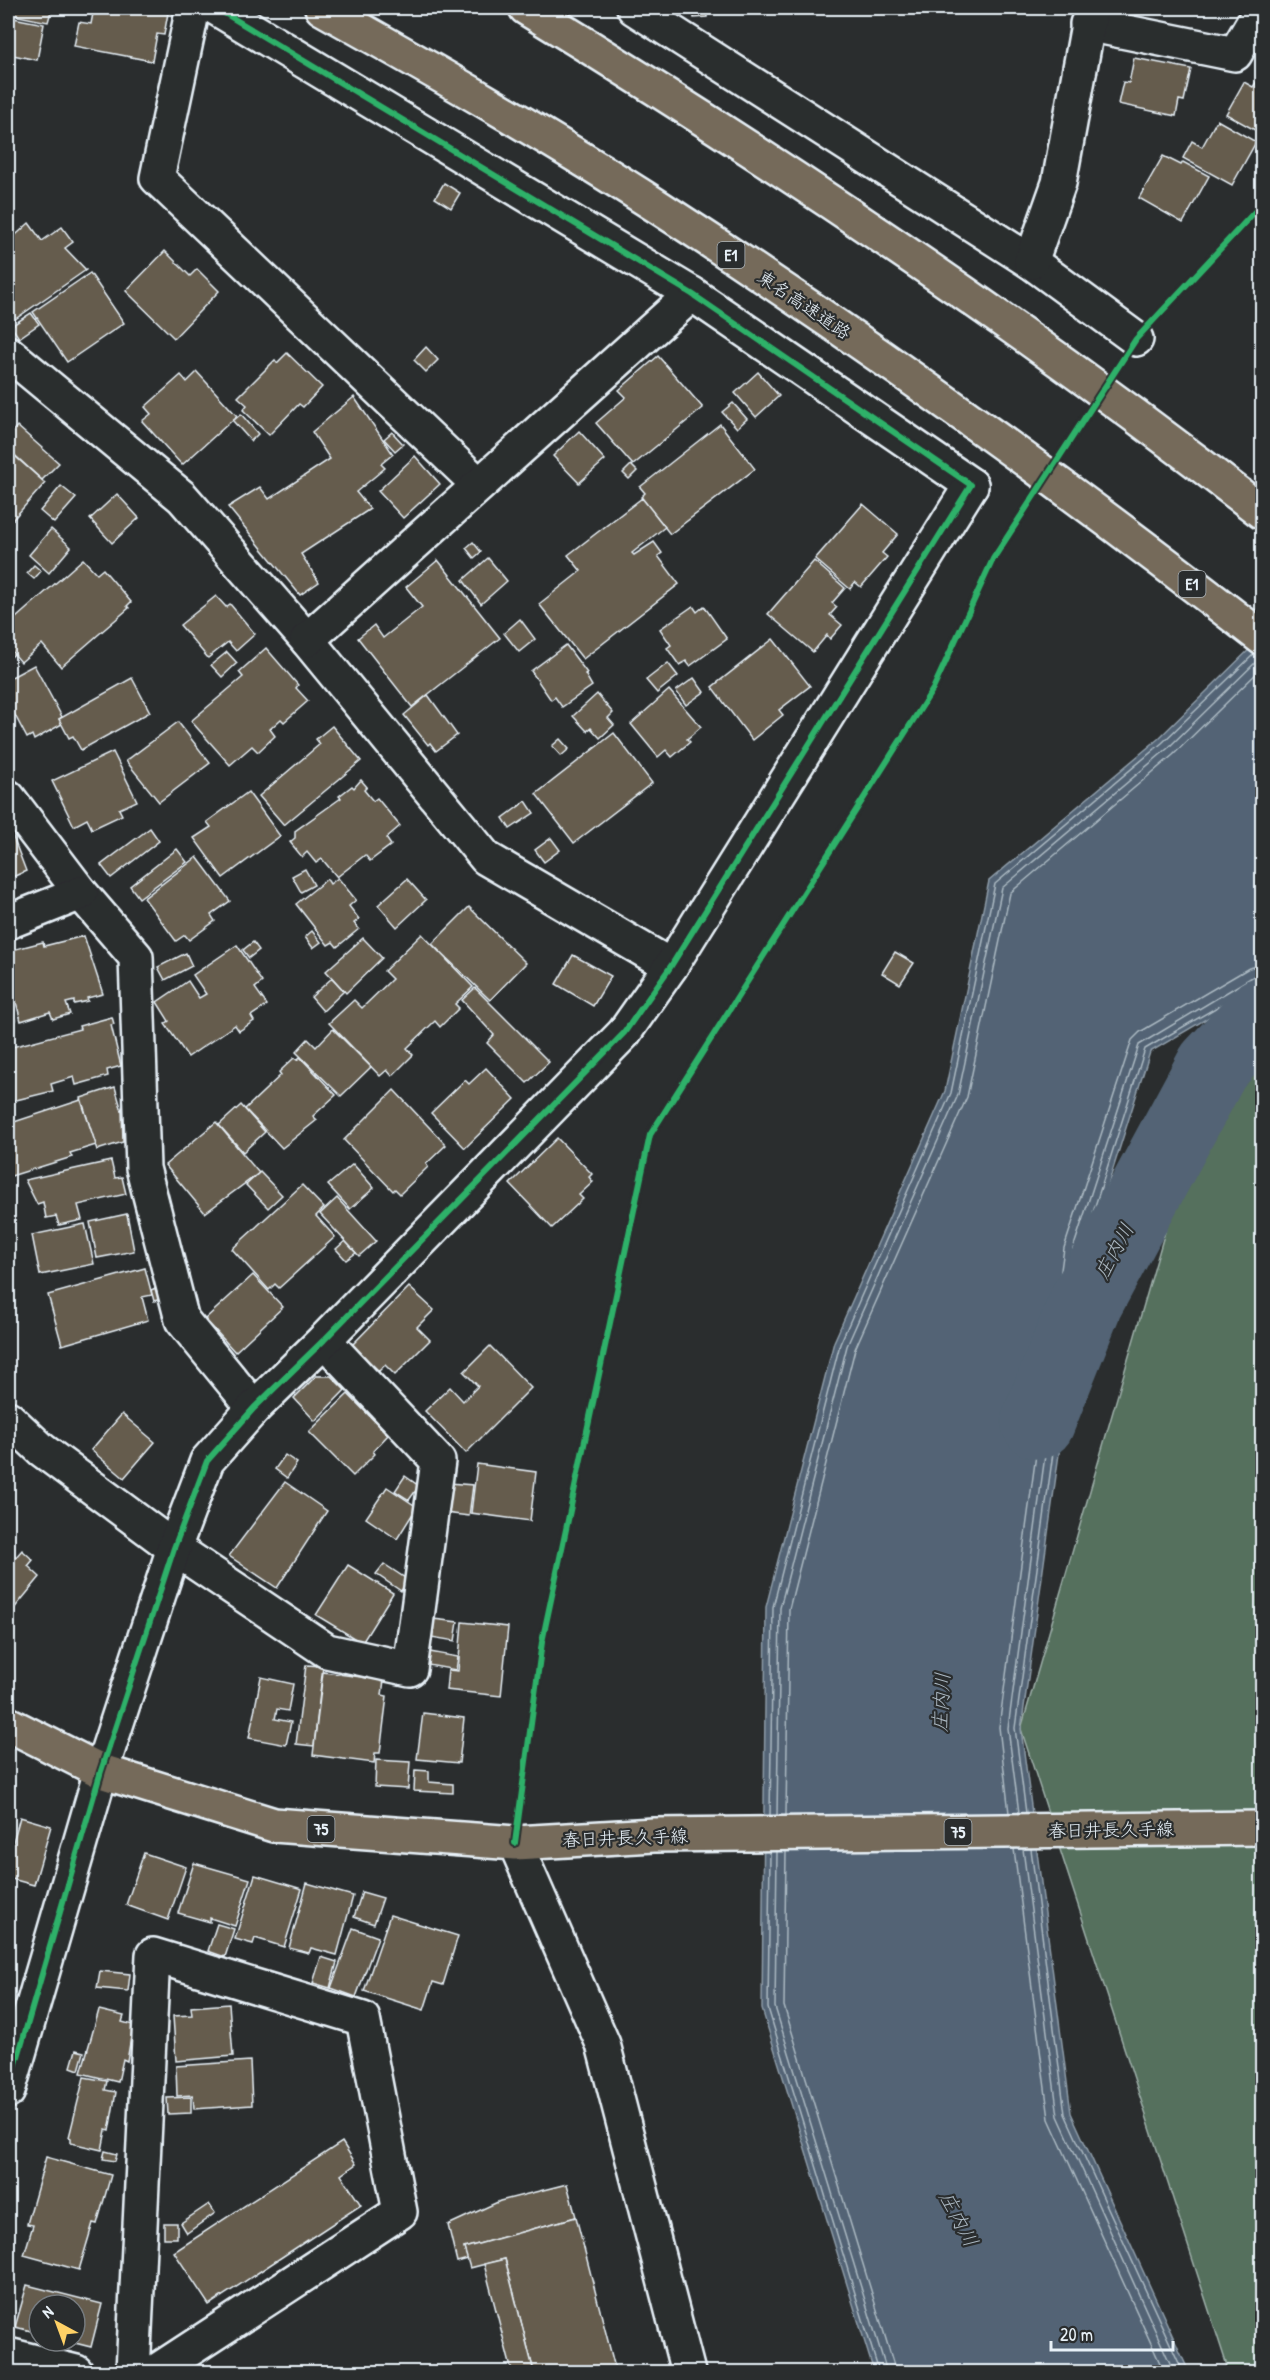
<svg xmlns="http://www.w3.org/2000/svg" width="1270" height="2380" font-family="'Patrick Hand','Klee One',sans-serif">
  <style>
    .green { fill: #556f5d; stroke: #9eb0aa; stroke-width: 1.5 }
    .water { fill: #526474; stroke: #8e9ca9; stroke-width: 1.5 }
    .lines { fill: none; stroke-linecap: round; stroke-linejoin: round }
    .shore { stroke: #acb9c3; stroke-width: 1.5 }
    .river { stroke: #526474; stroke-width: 74 }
    .building { fill: #655c4d; stroke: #e8f1f8; stroke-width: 1.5 }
    .street-casing { stroke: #e8f1f8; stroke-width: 38 }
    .secondary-casing { stroke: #e8f1f8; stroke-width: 38 }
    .primary-casing { stroke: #e8f1f8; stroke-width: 38 }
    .highway-casing { stroke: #e8f1f8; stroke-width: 38 }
    .street { stroke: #2a2d2e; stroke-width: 33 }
    .secondary { stroke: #2a2d2e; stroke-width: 33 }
    .primary { stroke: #746a5a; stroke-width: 33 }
    .highway { stroke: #746a5a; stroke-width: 33 }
    .cycleway-casing { stroke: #2a2d2e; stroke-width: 10 }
    .cycleway { stroke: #2db169; stroke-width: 6 }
    .labels { text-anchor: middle; stroke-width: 4.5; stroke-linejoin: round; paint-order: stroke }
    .shield { fill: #2a2d2e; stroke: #afb6bb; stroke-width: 1.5 }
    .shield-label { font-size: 16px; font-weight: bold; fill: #e8f1f8 }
    .street-label { font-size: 18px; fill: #e8f1f8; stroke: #2a2d2e }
    .water-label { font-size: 20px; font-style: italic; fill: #acb9c3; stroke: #2a2d2e }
  </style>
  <rect width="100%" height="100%" fill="#2a2d2e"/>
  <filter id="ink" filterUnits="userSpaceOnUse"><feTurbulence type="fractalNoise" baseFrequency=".0167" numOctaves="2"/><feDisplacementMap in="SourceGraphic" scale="12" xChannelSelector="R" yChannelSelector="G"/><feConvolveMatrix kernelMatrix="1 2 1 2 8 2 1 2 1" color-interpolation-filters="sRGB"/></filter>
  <g filter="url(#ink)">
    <polygon class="green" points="1262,1032 1262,2372 1229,2372 1021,1729 1213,1066"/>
    <polygon class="water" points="1262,637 1262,986 1150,1052 1087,1251 1021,1729 1071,2113 1189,2372 874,2372 762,2009 766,1607 834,1342 945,1091 989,881 1158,739"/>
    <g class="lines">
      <g class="shore">
        <polyline points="1009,1813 999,1727 1064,1248 1132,1040 1140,1032 1249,968 1262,965"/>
        <polyline points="1019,1813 1008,1728 1073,1249 1139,1045 1254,976 1262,974"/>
        <polyline points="1026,1813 1015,1728 1081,1250 1145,1049 1262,981"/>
        <polyline points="786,1815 789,1609 855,1349 967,1097 1010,893 1173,755 1262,668"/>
        <polyline points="770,1816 773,1607 840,1344 951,1093 995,884 1162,743 1254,654"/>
        <polyline points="777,1816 780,1608 847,1346 958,1095 1002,888 1167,749 1262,656"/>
        <polyline points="1014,1849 1049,2119 1164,2372"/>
        <polyline points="1023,1849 1058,2116 1174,2372"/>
        <polyline points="1031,1849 1065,2114 1183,2372"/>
        <polyline points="786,1851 784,2006 896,2372"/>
        <polyline points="770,1852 768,2008 879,2372"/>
        <polyline points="777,1852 775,2007 887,2372"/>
      </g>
      <polyline class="river" points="1038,1422 1086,1302 1213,1066 1262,1014"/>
    </g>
    <g class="building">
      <polygon points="8,8 52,8 48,22 8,14"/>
      <polygon points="94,8 137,8 168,13 164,35 157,34 152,61 74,46 79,22 91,24"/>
      <polygon points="707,8 707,17 694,18 693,9"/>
      <polygon points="917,8 960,8 960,9 933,14 932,9 917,11"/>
      <polygon points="8,17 44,24 37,60 8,54"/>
      <polygon points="1134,58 1191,69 1184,101 1179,100 1176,116 1118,104 1123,82 1129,83"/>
      <polygon points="1257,81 1262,84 1262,134 1226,114 1244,82 1253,87"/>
      <polygon points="1217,120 1256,142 1232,185 1183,158 1192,141 1202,147"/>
      <polygon points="1163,156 1181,165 1183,162 1209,176 1183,223 1139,198"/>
      <polygon points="444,183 460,193 451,208 435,198"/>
      <polygon points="29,223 42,241 62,227 73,242 65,248 86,270 11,322 8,318 8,242"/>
      <polygon points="165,251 190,276 197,269 219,291 174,338 126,291"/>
      <polygon points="90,273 124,323 67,362 33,312"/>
      <polygon points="31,313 39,324 19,338 11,326"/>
      <polygon points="426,347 438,360 426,372 414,360"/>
      <polygon points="287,353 322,387 303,407 299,404 269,435 243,410 247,405 238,397 275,360 277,363"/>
      <polygon points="658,356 703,408 633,465 596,423 626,397 619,390"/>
      <polygon points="197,372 237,416 182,465 142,421 151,414 145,407 181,375 187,382"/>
      <polygon points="758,372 779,396 756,417 735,393"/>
      <polygon points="354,397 393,454 381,464 385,468 356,492 370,509 301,554 319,582 300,595 228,507 260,487 269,499 330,459 312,432"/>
      <polygon points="733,403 747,419 737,428 722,412"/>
      <polygon points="241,414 258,434 251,441 233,421"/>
      <polygon points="720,424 755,469 670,534 641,497 645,493 640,487"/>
      <polygon points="17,426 59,463 42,480 8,449 8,437"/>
      <polygon points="579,431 605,460 579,483 553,456"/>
      <polygon points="392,432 403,444 395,451 384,439"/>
      <polygon points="8,450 45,483 8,525"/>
      <polygon points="415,456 440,484 403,518 378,491"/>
      <polygon points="631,465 637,471 629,479 623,473"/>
      <polygon points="61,486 76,498 54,523 40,511"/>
      <polygon points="117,494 139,518 112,543 90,519"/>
      <polygon points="642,498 665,527 632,553 634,555 654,542 662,553 658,556 679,584 583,659 539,604 581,571 568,555"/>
      <polygon points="863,504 898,534 882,553 887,557 861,587 855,582 850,589 815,559"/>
      <polygon points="51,529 71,547 49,573 29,555"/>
      <polygon points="473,542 481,552 474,558 466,548"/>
      <polygon points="488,558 507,581 481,604 463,580"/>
      <polygon points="83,559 97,574 103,569 131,602 127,606 129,608 61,667 42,644 21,662 8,647 8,625"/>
      <polygon points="438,560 500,638 412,707 358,638 374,625 383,638 422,607 406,587"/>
      <polygon points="814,561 845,588 832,603 837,607 830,615 842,625 830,639 827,635 813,652 768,614"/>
      <polygon points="34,565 41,571 34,579 27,573"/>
      <polygon points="216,596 226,607 230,604 255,634 236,651 228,642 208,658 180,625"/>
      <polygon points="693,606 697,612 704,606 727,639 690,666 686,661 679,665 667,648 671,645 660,629"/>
      <polygon points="520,619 535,639 519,652 504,633"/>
      <polygon points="773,639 810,686 779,710 783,715 752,740 712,687"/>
      <polygon points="566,645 587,673 585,674 592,686 562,707 555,697 551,700 531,671"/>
      <polygon points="8,647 14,654 8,660"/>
      <polygon points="266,648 298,685 296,688 308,701 284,722 281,719 270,729 275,736 258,752 252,746 230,765 191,721 243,677 239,672"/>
      <polygon points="227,652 237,663 222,677 211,665"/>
      <polygon points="668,663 678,676 657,693 646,680"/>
      <polygon points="34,665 62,717 59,719 62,724 34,740 32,735 27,738 8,702 8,679"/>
      <polygon points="132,678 150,712 81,750 73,736 69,738 59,719"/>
      <polygon points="694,678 704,692 686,705 676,691"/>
      <polygon points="669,690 701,727 687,739 690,742 672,757 666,750 658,757 631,724"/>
      <polygon points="597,694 613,713 608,718 614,725 600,738 591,728 587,731 573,716"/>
      <polygon points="428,695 457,735 436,751 430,743 428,745 404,715"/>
      <polygon points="178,722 210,763 159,802 126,761"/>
      <polygon points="332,726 361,761 284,825 259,796 320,744 316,739"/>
      <polygon points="614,733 652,783 574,843 536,794"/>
      <polygon points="560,739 569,749 561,756 552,746"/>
      <polygon points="113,752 137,801 119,809 122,815 92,829 87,819 74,826 52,781"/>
      <polygon points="361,780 367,787 364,790 373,801 377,798 400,826 386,838 391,845 370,861 365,855 337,877 322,859 316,863 307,852 302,857 290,842 295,838 295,831 341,798 339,796 352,786 354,788"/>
      <polygon points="248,792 280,836 223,878 194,838 211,827 207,822"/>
      <polygon points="526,801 534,813 510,829 503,818"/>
      <polygon points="8,824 26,871 8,879"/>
      <polygon points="150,828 159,841 111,878 101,865"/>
      <polygon points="551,838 560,850 544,862 535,850"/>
      <polygon points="177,849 187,862 139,898 130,886"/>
      <polygon points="197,857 230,901 211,915 215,921 189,940 185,935 176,941 144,898"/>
      <polygon points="305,869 314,885 301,892 292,876"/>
      <polygon points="338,878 356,900 349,906 359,919 354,923 359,929 337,947 333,942 328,945 296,904 327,879 330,884"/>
      <polygon points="407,879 426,900 397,927 378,905"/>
      <polygon points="469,907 526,963 490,1000 432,944"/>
      <polygon points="312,931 321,942 313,948 305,937"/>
      <polygon points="422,934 473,987 455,1004 459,1008 440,1027 435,1021 407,1048 413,1055 392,1076 387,1070 380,1076 329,1023 354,1000 362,1008 392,979 384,971"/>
      <polygon points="84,936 103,994 87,998 88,1001 74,1004 74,1001 66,1003 70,1014 53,1019 50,1012 21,1021 8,972 8,951 43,942 44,946"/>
      <polygon points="363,938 382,958 346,993 326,971"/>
      <polygon points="253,942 259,950 249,958 243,950"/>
      <polygon points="237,945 262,982 255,988 267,1005 251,1016 254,1021 239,1031 235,1025 188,1057 165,1024 169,1021 157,1002 188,981 199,998 206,994 193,975"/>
      <polygon points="895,952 914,963 900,984 882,973"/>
      <polygon points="186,953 192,966 165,980 158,967"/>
      <polygon points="573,955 611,976 593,1006 556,984"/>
      <polygon points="332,978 344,991 323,1011 311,997"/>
      <polygon points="475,988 549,1062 527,1083 487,1043 494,1035 462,1000"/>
      <polygon points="8,997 15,1020 8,1022"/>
      <polygon points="112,1017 114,1024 111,1025 121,1066 107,1070 108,1076 76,1085 74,1077 51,1084 53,1091 8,1102 8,1048 80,1029 79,1026"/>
      <polygon points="333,1029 371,1067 341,1096 296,1052 308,1039 316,1047"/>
      <polygon points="300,1057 336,1095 313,1116 317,1120 282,1148 245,1109 281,1075 279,1072 294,1058 297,1060"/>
      <polygon points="486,1068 515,1099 465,1148 431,1113 465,1080 469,1084"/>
      <polygon points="115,1087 122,1111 123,1142 97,1150 81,1098"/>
      <polygon points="394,1090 446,1145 426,1164 428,1167 400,1194 395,1189 393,1191 344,1140"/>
      <polygon points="81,1100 96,1145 70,1153 72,1157 8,1177 8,1124"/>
      <polygon points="241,1105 265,1132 243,1152 219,1125"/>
      <polygon points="216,1122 259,1173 205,1213 165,1165"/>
      <polygon points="557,1138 592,1174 589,1177 593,1182 579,1195 583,1199 552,1228 510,1184"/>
      <polygon points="111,1161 115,1178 122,1177 126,1194 78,1205 82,1220 59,1225 56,1216 46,1218 43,1202 37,1204 25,1180"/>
      <polygon points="353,1164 374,1188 350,1209 328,1185"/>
      <polygon points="260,1172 282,1195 268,1208 246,1185"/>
      <polygon points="302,1185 324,1208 316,1216 335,1237 279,1288 275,1284 269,1290 232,1249"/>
      <polygon points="337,1198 376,1241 359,1256 320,1214"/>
      <polygon points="127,1214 134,1251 97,1258 90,1222"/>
      <polygon points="85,1224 94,1264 40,1275 32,1235"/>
      <polygon points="345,1241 356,1253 346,1260 336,1249"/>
      <polygon points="145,1268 152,1295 142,1297 148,1320 62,1345 48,1295"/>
      <polygon points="253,1275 283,1307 235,1352 205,1319"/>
      <polygon points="158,1287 161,1299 154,1301 151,1290"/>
      <polygon points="409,1287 434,1310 417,1327 430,1340 395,1375 385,1365 379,1371 352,1345"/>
      <polygon points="490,1346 531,1388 466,1453 425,1411 450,1387 463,1401 478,1386 464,1372"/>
      <polygon points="316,1376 331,1376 345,1390 315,1421 294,1398"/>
      <polygon points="348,1394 388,1435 373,1451 375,1454 353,1476 309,1432"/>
      <polygon points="122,1414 155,1442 124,1478 91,1450"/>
      <polygon points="285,1455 297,1463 287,1478 275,1469"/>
      <polygon points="477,1464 536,1472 530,1521 471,1513"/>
      <polygon points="405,1476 419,1486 409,1500 395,1491"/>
      <polygon points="285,1482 327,1511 277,1588 229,1556"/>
      <polygon points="449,1483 473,1485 469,1516 445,1513"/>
      <polygon points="387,1487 417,1507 397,1539 366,1518"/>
      <polygon points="8,1549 16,1557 22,1550 33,1560 28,1566 40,1577 8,1616"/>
      <polygon points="384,1564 408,1580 401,1591 376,1574"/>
      <polygon points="348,1565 393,1593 362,1643 316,1615"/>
      <polygon points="433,1619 458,1622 455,1641 431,1637"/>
      <polygon points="462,1622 508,1627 501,1696 446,1690 448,1670 458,1671"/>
      <polygon points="430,1652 458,1657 456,1670 428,1665"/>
      <polygon points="306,1665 323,1666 314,1746 296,1744"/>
      <polygon points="323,1672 384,1680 382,1695 387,1696 380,1753 375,1753 374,1763 313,1755"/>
      <polygon points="261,1677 293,1684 288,1711 277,1709 275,1719 291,1722 286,1745 249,1738"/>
      <polygon points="423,1713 464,1718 459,1763 417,1759"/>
      <polygon points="376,1760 410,1762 408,1789 375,1787"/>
      <polygon points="415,1770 429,1771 429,1782 453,1784 453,1793 414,1791"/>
      <polygon points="20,1817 51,1826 34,1885 8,1878 8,1860"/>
      <polygon points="144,1853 186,1867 168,1920 126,1905"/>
      <polygon points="194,1863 250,1879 235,1926 210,1918 210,1922 178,1913"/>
      <polygon points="255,1875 302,1889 284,1947 255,1938 253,1944 235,1939"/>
      <polygon points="307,1883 353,1896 337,1955 311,1948 309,1953 289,1948"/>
      <polygon points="362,1892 383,1898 374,1924 354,1917"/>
      <polygon points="390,1915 458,1936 443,1985 433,1982 424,2010 364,1991"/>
      <polygon points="217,1924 234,1929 225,1957 208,1951"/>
      <polygon points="353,1928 378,1937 356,1997 331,1988"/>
      <polygon points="321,1957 337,1962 330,1988 313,1983"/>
      <polygon points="100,1971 130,1974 128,1991 97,1988"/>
      <polygon points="229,2004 233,2056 176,2061 173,2016 192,2015 191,2007"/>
      <polygon points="99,2010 124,2016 122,2022 133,2025 127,2061 123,2059 118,2082 81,2073"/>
      <polygon points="76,2050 84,2052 79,2070 71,2067"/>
      <polygon points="250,2061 252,2105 194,2109 193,2095 177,2096 176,2066"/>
      <polygon points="84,2077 107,2081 105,2090 116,2092 109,2131 106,2130 102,2150 71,2143 71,2138 69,2137"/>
      <polygon points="191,2097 191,2113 168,2114 167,2098"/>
      <polygon points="342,2142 356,2164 341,2175 361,2205 209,2305 174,2252"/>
      <polygon points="105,2151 117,2154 115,2161 103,2159"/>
      <polygon points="46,2157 111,2175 97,2224 93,2223 79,2270 24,2255 33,2225 27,2224"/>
      <polygon points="567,2184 576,2217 464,2248 468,2259 457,2262 448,2225 500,2201"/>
      <polygon points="209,2204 215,2213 187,2233 181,2223"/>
      <polygon points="576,2217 616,2372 534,2372 505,2259 470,2268 464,2248"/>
      <rect x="164" y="2223" width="13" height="15"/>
      <polygon points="505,2259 534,2372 512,2372 484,2264"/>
      <polygon points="27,2285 102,2304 91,2347 67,2341 75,2341 75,2305 39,2305 39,2333 15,2327"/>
    </g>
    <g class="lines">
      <defs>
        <g id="street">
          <polyline points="193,8 157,178 479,485"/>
          <polyline points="216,8 692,294 971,485"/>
          <polyline points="634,8 1031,262 1136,339"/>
          <polyline points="1087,24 1235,54 1262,8"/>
          <polyline points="1031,262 1059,183 1091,8"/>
          <polyline points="8,353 182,497 307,640 486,858 671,966"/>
          <polyline points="307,640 692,294"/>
          <polyline points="8,797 81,893 136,957 143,1168 182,1320 254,1408"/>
          <polyline points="8,922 81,893"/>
          <polyline points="8,1418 42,1450 174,1548 327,1651 410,1669 438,1461 324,1340"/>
          <polyline points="515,1843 603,2044 688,2372"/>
          <polyline points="8,2355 76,2372"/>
          <polyline points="133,2372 153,1955 363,2019 400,2212 155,2372"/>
        </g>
        <polyline id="secondary" points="8,2091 101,1771 174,1548 207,1461 254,1408 324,1340 624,1033 671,966 971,485"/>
        <polyline id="primary" points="8,1724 101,1771 274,1825 515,1843 654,1835 1262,1828"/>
        <g id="highway">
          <path d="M 322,8 C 436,72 550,137 660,208 C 867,342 1068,487 1262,638"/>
          <path d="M 526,8 C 780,163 1028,330 1262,512"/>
        </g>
      </defs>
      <use href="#street" class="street-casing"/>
      <use href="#secondary" class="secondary-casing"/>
      <use href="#primary" class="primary-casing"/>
      <use href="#highway" class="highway-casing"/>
      <use href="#street" class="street"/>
      <use href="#secondary" class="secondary"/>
      <use href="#primary" class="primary"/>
      <use href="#highway" class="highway"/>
      <defs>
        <g id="cycleway">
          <polyline points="515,1843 542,1642 650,1135 933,689 993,559 1136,339 1262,204"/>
          <polyline points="8,2091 101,1771 174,1548 207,1461 254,1408 324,1340 624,1033 671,966 971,485 692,294 216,8"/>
        </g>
      </defs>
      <use href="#cycleway" class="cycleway-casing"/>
      <use href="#cycleway" class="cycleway"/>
    </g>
  </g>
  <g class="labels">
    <g class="shield">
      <rect x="717.5" y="242" width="27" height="26" rx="4.5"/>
      <rect x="1178.5" y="571" width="27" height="26" rx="4.5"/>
      <rect x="307.5" y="1816" width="27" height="26" rx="4.5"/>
      <rect x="944.5" y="1819" width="27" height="26" rx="4.5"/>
    </g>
    <g class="shield-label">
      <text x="731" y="261">E1</text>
      <text x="1192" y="590">E1</text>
      <text x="321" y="1835">75</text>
      <text x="958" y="1838">75</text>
    </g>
    <g class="street-label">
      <text transform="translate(804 305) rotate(34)" y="6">東名高速道路</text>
      <text transform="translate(1111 1830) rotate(-1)" y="6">春日井長久手線</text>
      <text transform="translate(625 1838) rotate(-2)" y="6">春日井長久手線</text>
    </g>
    <g class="water-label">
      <text transform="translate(1114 1251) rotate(-62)" y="7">庄内川</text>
      <text transform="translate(941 1702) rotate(-87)" y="7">庄内川</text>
      <text transform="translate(959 2219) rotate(62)" y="7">庄内川</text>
    </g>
  </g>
  <rect width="1270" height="2380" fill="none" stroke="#2a2d2e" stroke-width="30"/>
  <rect x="15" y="15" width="1240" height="2350" fill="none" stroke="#e8f1f8" stroke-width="2" filter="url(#ink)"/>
  <g transform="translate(57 2323) rotate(319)"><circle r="28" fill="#2a2d2e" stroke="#767b7f" stroke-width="1.5"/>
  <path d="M0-4.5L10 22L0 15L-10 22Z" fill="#ffd166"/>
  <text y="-9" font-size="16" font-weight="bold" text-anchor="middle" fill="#e8f1f8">N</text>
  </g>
  <path d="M1051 2341v9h122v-9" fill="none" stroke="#e8f1f8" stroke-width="3"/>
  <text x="1060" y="2341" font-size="18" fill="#e8f1f8" stroke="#2a2d2e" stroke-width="4.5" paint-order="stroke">20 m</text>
</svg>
